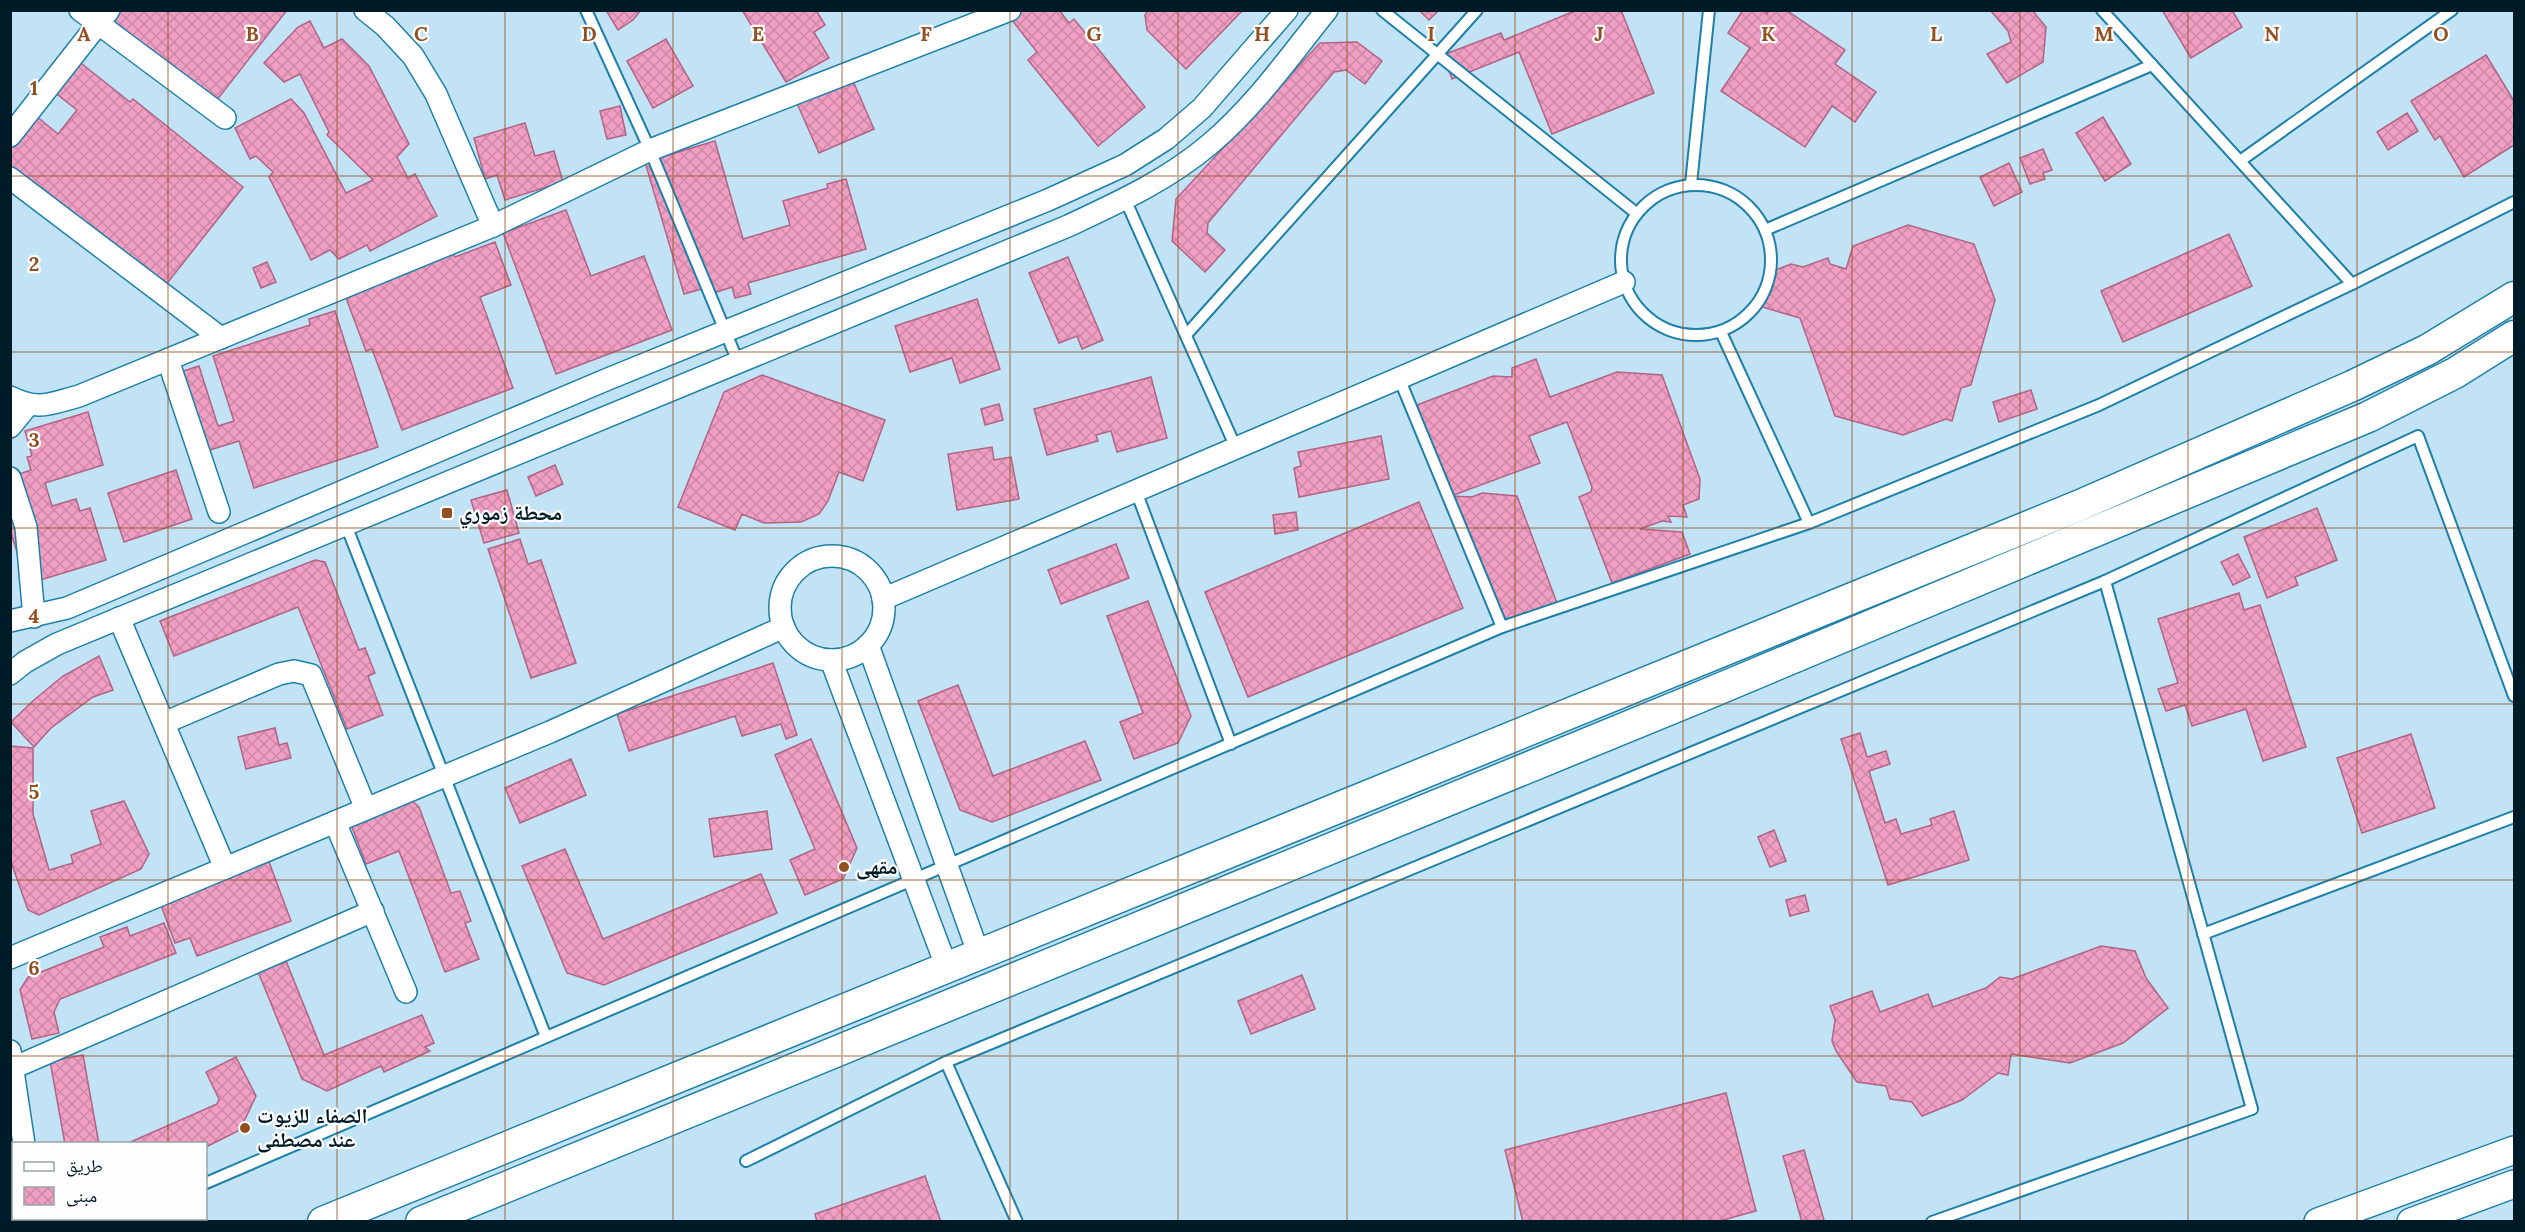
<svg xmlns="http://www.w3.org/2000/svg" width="2525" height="1232" font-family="Lora,'Noto Naskh Arabic',serif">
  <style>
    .building { fill: url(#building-cross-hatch); stroke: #b06486; stroke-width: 1.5 }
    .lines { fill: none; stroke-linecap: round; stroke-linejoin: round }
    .service-casing { stroke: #1e80a9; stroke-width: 14 }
    .minor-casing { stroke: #1e80a9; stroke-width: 24 }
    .tertiary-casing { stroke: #1e80a9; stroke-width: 30 }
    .secondary-casing { stroke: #1e80a9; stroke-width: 33 }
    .service { stroke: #fff; stroke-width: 10 }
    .minor { stroke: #fff; stroke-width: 21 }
    .tertiary { stroke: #fff; stroke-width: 27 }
    .secondary { stroke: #fff; stroke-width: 30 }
    .grid { fill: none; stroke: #924f1f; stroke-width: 1.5; stroke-opacity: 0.55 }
    .poi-dot { fill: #924f1f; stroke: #fefefe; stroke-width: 2 }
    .labels { text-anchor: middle; stroke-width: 4.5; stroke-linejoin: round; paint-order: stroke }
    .poi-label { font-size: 21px; font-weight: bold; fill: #001b28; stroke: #fefefe; text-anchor: start }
    .grid-label { font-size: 20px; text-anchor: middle; font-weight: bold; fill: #924f1f; stroke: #fefefe; stroke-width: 4.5; stroke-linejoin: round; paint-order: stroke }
  </style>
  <defs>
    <pattern id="building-cross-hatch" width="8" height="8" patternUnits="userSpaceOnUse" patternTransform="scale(1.5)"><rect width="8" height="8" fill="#f09ec1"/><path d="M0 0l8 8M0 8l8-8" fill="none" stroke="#cc88a6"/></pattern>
  </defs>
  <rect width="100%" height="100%" fill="#c2e3f5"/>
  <g class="building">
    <polygon points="108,10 287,10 210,109 104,15"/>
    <polygon points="606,10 641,10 633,20 618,30"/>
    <polygon points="742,10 816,10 825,25 814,32 829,58 786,82"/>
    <polygon points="1004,10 1059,10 1069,23 1074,19 1145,107 1098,146 1028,60 1037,52"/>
    <polygon points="1149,10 1243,10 1186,69 1147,30 1145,15"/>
    <polygon points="1419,10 1439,10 1429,20"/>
    <polygon points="1577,10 1621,10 1654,93 1552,134 1519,52 1452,79 1443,55 1501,33 1504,40"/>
    <polygon points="1743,10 1763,10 1767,14 1769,10 1786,10 1845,50 1835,64 1876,92 1855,122 1832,106 1805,147 1721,91 1750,48 1728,33"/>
    <polygon points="1990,10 2032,10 2046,27 2043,62 2007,83 1987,54 2011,42 2008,31"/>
    <polygon points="2162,10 2232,10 2242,27 2191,58"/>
    <polygon points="310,21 324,48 342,39 369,66 409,144 397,157 408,178 415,174 437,216 370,251 367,245 339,259 330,250 311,260 269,177 273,172 256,156 250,159 235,128 291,99 304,113 346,193 373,180 327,135 329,132 300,74 284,82 264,63 298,27"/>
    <polygon points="666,39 693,86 653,108 627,61"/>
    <polygon points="1357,42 1382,61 1365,84 1346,70 1334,72 1208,223 1207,233 1225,250 1205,272 1172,241 1176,199 1320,43"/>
    <polygon points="2486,55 2514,101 2514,145 2464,177 2440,136 2435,140 2411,101"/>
    <polygon points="77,60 130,102 133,99 243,187 161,291 10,172 10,135 30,111 58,134 77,110 53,91"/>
    <polygon points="850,74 874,129 819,153 795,99"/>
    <polygon points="620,106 626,135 607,139 600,111"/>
    <polygon points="2407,113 2418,131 2388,150 2377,132"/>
    <polygon points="2103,117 2131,164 2105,181 2076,133"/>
    <polygon points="525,123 535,156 554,151 563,182 505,200 497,175 485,179 474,138"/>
    <polygon points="715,141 743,239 790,225 783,201 828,188 827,184 846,179 866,249 748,283 751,294 735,298 732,287 714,293 712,286 684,294 645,162"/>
    <polygon points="2043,149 2052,170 2043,173 2045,179 2030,184 2020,158"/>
    <polygon points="2009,163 2022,192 1994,206 1980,177"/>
    <polygon points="566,210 591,276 644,256 672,330 556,374 503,233"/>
    <polygon points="1908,225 1974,244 1995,300 1971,385 1961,388 1952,421 1946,419 1903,435 1835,416 1800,318 1762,307 1761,303 1770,272 1791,264 1803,267 1828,258 1830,264 1846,269 1853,246"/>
    <polygon points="2229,234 2252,286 2123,342 2101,291"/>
    <polygon points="495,242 511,285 480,297 513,388 402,430 372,349 366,351 343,290 452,250 455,257"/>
    <polygon points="1068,257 1103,340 1082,349 1077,336 1059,343 1029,273"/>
    <polygon points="267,262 276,282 261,288 253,268"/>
    <polygon points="977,299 1000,369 960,383 952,358 910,372 895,326"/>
    <polygon points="335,311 378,447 254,488 239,441 203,452 165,377 199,366 218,426 234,421 213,356 310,325 309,319"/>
    <polygon points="1536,359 1550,397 1617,372 1662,375 1700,479 1699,499 1683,505 1687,517 1668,516 1671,522 1662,521 1640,529 1682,532 1690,554 1612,583 1579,497 1591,492 1592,487 1567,422 1529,436 1540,463 1451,496 1472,497 1482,493 1517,496 1557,603 1499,625 1417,405 1493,376 1512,377 1512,368"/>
    <polygon points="762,375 885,420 863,481 839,472 828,501 819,514 801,522 764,523 742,514 735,530 678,507 724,392"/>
    <polygon points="1151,377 1167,438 1117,452 1111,431 1096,435 1098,441 1047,455 1034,409"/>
    <polygon points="2031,390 2037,409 1999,422 1993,402"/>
    <polygon points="999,404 1003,420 985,425 981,409"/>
    <polygon points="88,412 103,465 45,483 52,506 76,499 80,511 90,508 106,560 27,584 10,530 10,477 31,470 27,457 32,456 25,431"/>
    <polygon points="1381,436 1389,479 1299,497 1294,468 1301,466 1298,452"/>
    <polygon points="992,447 994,460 1011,457 1019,499 957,510 948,454"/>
    <polygon points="555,465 563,484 536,496 528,477"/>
    <polygon points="176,470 192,519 124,542 108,493"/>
    <polygon points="507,490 519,533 484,543 471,500"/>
    <polygon points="1419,502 1463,608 1248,697 1205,592"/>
    <polygon points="2317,508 2337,560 2295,577 2298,585 2267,598 2244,537"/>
    <polygon points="1296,512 1298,530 1275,534 1273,515"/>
    <polygon points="520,539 528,564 541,560 576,663 531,678 488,549"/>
    <polygon points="1116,544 1129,578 1061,604 1048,570"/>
    <polygon points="2238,554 2250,577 2233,585 2221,562"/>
    <polygon points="315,560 325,562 359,650 365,648 375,673 368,676 383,715 347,729 298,607 174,656 160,621"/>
    <polygon points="2239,593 2244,610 2260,605 2306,747 2263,761 2246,709 2192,726 2185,705 2166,711 2158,689 2178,683 2158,619"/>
    <polygon points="1148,601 1191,716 1178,743 1134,759 1120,722 1143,713 1107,616"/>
    <polygon points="99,656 113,690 93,697 51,728 34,747 11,722 34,700 63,676"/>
    <polygon points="773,663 797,735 786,739 781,724 742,736 735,716 629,751 617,714"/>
    <polygon points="958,685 993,776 1085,741 1101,780 992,822 960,810 918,701"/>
    <polygon points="275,728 279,745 287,743 291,758 246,769 238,737"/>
    <polygon points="1860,733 1867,757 1886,751 1890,764 1869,771 1885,823 1896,819 1901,834 1932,825 1930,819 1954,811 1969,860 1888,885 1841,739"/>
    <polygon points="2411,734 2435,808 2362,833 2337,758"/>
    <polygon points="811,739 857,848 843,879 805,895 790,860 815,849 775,755"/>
    <polygon points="10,746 33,748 33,814 49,870 73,863 71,855 101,844 91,811 124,801 149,854 141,869 39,915 28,910 10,859"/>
    <polygon points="571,759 586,795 520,823 505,788"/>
    <polygon points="410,799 419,807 451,893 460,891 471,921 465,923 479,959 445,972 399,851 366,864 350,822"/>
    <polygon points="767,811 772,849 714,857 709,819"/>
    <polygon points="1774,830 1786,861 1770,867 1758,837"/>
    <polygon points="565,849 603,939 761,874 777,913 604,985 567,973 522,866"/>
    <polygon points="268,859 291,921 197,956 190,938 175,943 159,900"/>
    <polygon points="1805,895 1809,911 1790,916 1786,900"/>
    <polygon points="164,923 176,953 60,999 54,1012 59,1033 32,1039 20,990 28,977 104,947 100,937 127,927 130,936"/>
    <polygon points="2101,946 2135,951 2146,978 2168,1008 2123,1043 2070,1063 2011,1054 2008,1075 1998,1073 1962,1100 1922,1116 1912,1102 1890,1099 1886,1086 1857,1082 1836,1051 1832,1041 1835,1020 1830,1006 1872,991 1880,1012 1928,994 1933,1007 1986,988 2000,977 2012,979"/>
    <polygon points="284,956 324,1055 422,1015 434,1043 425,1047 430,1051 384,1072 381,1066 327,1091 302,1079 256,967"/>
    <polygon points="1302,975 1315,1009 1251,1034 1238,1001"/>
    <polygon points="83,1055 99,1144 65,1144 50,1061"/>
    <polygon points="236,1057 256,1096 240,1130 206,1147 206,1144 126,1144 217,1104 219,1099 206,1072"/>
    <polygon points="1726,1093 1756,1211 1716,1222 1523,1222 1505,1150"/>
    <polygon points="1804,1150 1824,1220 1819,1222 1802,1222 1783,1156"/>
    <polygon points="925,1176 941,1222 817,1222 815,1214"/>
  </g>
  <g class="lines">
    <defs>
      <g id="service">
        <polyline points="586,10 650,150 738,362"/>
        <polyline points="1382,10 1636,213"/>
        <polyline points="2102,10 2352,284"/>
        <polyline points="2240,161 2452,10"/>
        <polyline points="1691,184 1709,10"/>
        <circle cx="1696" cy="260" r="75"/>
        <polyline points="1125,199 1236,448"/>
        <polyline points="1765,230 2152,65"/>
        <polyline points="1721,332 1809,523"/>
        <polyline points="1186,335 1477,10"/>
        <polyline points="1399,378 1502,627"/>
        <polyline points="1136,491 1231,744"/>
        <polyline points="346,525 546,1037"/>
        <polyline points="2203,934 2514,817"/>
        <polyline points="946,1062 1017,1222"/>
        <polyline points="746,1161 946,1062 2105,581"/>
        <polyline points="206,1183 1502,627 1809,523 2099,405 2352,284 2514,202"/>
        <polyline points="116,1222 123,1218"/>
        <polyline points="1932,1222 2252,1109 2105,581 2418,436 2514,696"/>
      </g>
      <g id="minor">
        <polyline points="80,10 225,118"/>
        <polyline points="365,10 385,26 413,56 436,94 493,226"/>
        <polyline points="10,136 109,10"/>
        <polyline points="10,178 221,338"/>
        <polyline points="168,360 219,512"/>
        <path d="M 10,397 C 39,411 49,404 79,396 L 493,226 L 650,150 L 1010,10"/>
        <polyline points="10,427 28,405"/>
        <polyline points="10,478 26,527 34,617"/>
        <circle cx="832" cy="608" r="52"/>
        <polyline points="883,599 1624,282"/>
        <polyline points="119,618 225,868"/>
        <polyline points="10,621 67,608 608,379 1048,200 1125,165 1166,139 1202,108 1287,10"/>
        <polyline points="868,645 979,955"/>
        <polyline points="831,660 947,968"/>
        <path d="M 10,674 L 25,662 L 57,644 L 1068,226 C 1117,203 1168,180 1210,144 C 1255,106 1290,56 1327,10"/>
        <polyline points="164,723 279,674 294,671 311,675 366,809"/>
        <polyline points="335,822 406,992"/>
        <polyline points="10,958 550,732 784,627"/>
        <polyline points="10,1051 24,1144"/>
        <polyline points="13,1068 373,911"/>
        <polyline points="38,1218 39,1222"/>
      </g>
      <g id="tertiary">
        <polyline points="2318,1222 2514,1150"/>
        <polyline points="2411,1222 2514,1184"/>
      </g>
      <g id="secondary">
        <polyline points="323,1222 2078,506 2352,386 2427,350 2514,297"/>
        <polyline points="421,1222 1695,699 2368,417 2455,373 2514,336"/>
      </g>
    </defs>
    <use href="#service" class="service-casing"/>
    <use href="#minor" class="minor-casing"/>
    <use href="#tertiary" class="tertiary-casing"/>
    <use href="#secondary" class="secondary-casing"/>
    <use href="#service" class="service"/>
    <use href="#minor" class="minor"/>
    <use href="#tertiary" class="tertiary"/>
    <use href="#secondary" class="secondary"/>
  </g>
  <path class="grid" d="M 168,10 L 168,1144M 337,10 L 337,1222M 505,10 L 505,1222M 673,10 L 673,1222M 842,10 L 842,1222M 1010,10 L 1010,1222M 1178,10 L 1178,1222M 1347,10 L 1347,1222M 1515,10 L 1515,1222M 1683,10 L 1683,1222M 1852,10 L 1852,1222M 2020,10 L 2020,1222M 2188,10 L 2188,1222M 2357,10 L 2357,1222M 10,176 L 2514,176M 10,352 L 2514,352M 10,528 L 2514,528M 10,704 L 2514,704M 10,880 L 2514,880M 10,1056 L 2514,1056M 168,1218 L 168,1222"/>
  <g class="poi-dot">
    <rect x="441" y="507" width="12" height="12" rx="3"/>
    <circle cx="844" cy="867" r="6"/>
    <circle cx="245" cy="1128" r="6"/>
  </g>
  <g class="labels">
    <g class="poi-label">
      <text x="459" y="520">محطة زموري</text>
      <text x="856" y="874">مقهى</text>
      <text x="257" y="1123">الصفاء للزيوت<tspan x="257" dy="24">عند مصطفى</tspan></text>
    </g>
  </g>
  <g class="grid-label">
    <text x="84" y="41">A</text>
    <text x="252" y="41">B</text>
    <text x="421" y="41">C</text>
    <text x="589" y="41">D</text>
    <text x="758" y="41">E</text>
    <text x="926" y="41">F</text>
    <text x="1094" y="41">G</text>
    <text x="1262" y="41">H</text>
    <text x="1431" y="41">I</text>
    <text x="1599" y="41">J</text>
    <text x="1768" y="41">K</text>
    <text x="1936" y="41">L</text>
    <text x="2104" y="41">M</text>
    <text x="2272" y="41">N</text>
    <text x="2441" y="41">O</text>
    <text x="34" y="95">1</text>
    <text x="34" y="271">2</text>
    <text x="34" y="447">3</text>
    <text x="34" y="623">4</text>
    <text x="34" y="799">5</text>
    <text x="34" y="975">6</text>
  </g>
  <rect width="2525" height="1232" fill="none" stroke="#001b28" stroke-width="24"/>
  <rect x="12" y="1142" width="195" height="78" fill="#fefefe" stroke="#98a3a8" stroke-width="1.5"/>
  <rect x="24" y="1162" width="30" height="9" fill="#ffffff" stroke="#98a3a8" stroke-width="1.5"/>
  <text x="66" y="1172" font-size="18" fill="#001b28">طريق</text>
  <rect x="24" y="1187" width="30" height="18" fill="url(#building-cross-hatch)" stroke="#98a3a8" stroke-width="1.5"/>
  <text x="66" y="1202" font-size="18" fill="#001b28">مبنى</text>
</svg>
